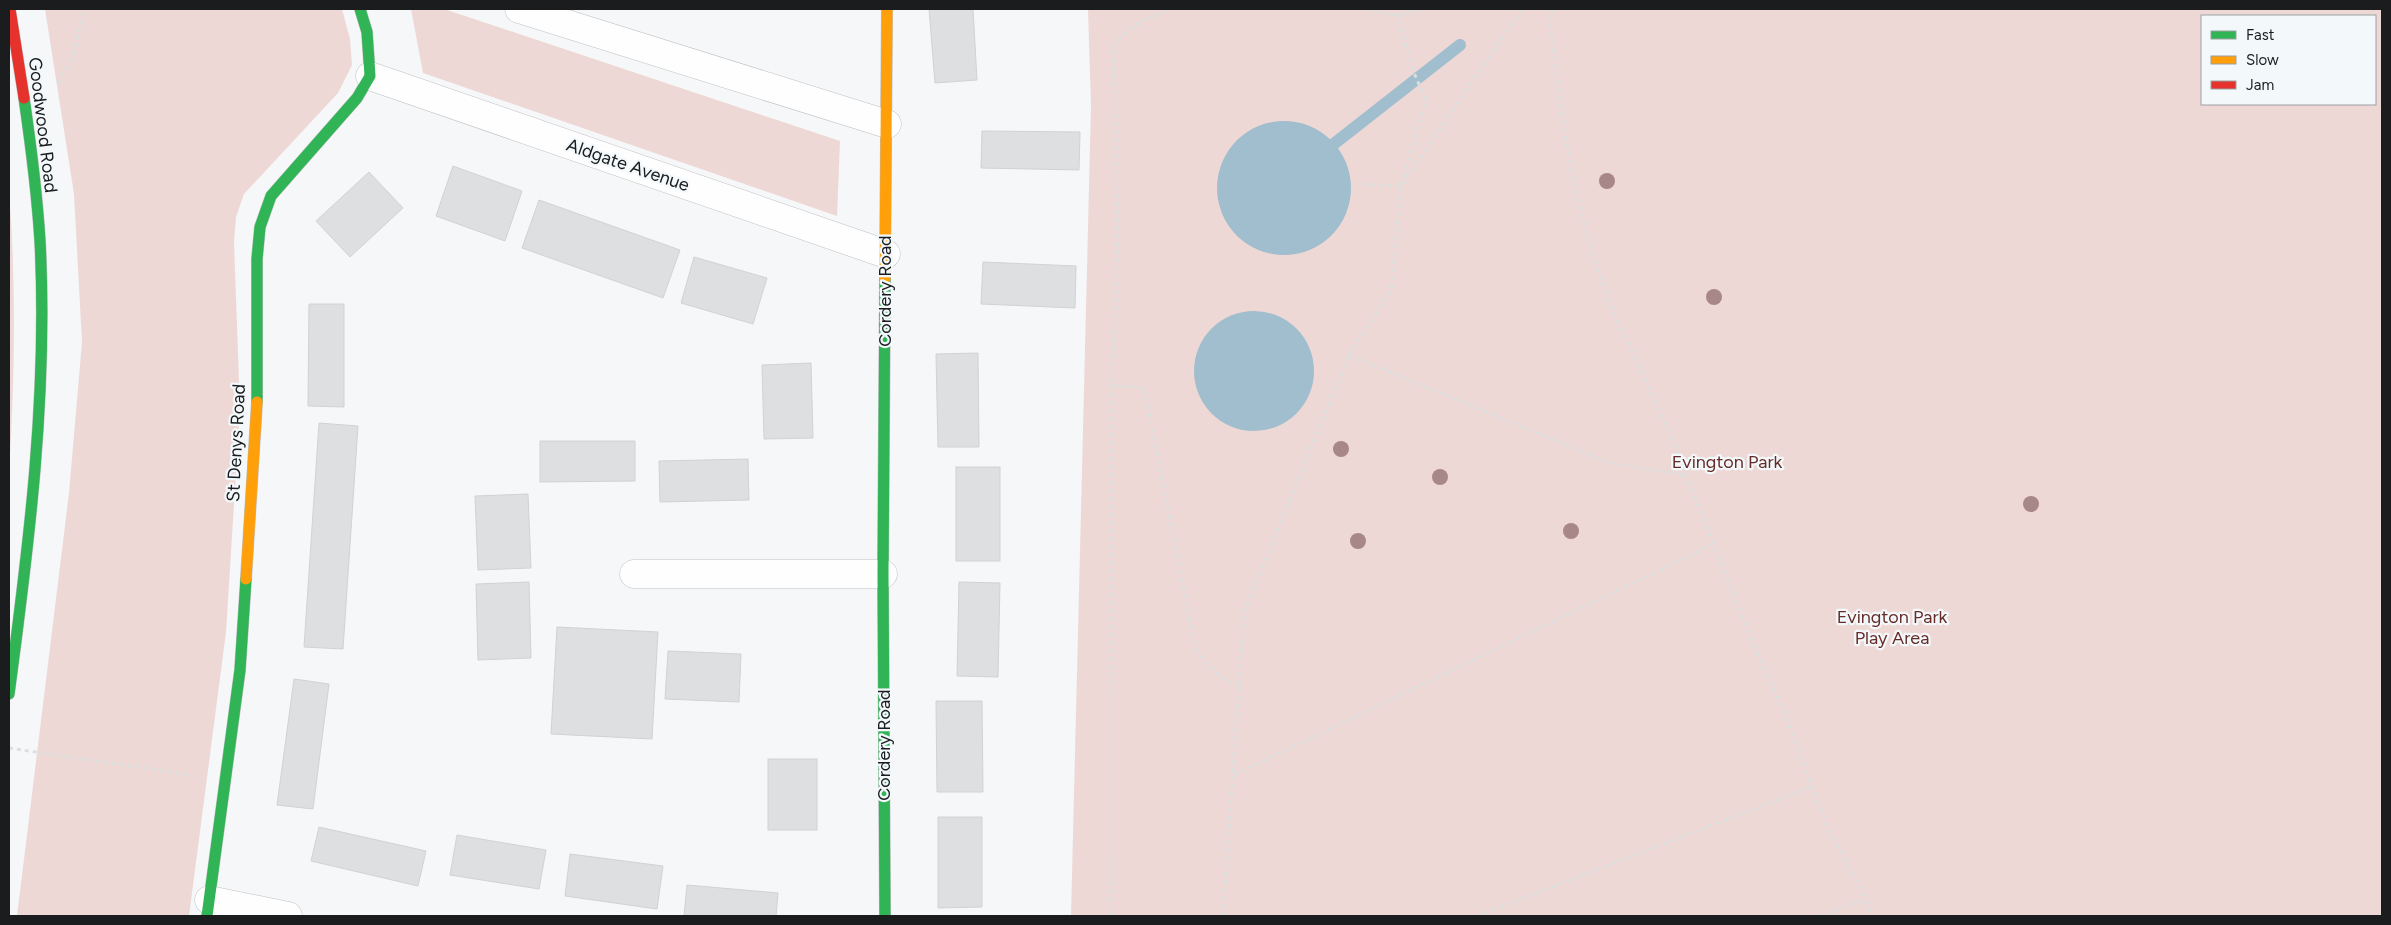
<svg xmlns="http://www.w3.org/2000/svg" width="2391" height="925" font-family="Figtree,sans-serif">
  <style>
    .green { fill: #eed8d6; fill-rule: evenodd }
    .water { fill: #a0bece }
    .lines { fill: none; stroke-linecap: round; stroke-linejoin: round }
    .stream { stroke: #a0bece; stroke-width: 12 }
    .building { fill: #dddfe0; stroke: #d0d2d4 }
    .street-casing { stroke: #bfc1c3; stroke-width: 29 }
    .fast-casing { stroke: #bfc1c3; stroke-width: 12 }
    .slow-casing { stroke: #bfc1c3; stroke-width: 12 }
    .jam-casing { stroke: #bfc1c3; stroke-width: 12 }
    .path { stroke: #dddede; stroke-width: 3; stroke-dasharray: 4 4; stroke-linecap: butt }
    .street { stroke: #fefefe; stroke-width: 28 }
    .fast { stroke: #30b455; stroke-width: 11 }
    .slow { stroke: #ff9f0a; stroke-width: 11 }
    .jam { stroke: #e5322d; stroke-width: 11 }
    .tree { fill: #a78787 }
    .labels { text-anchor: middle; stroke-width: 4.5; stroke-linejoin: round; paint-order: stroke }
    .street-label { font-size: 18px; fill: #1a1c1d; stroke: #f3f8fb }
    .park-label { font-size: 18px; fill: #672c29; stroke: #f3f8fb }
  </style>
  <rect width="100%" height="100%" fill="#f5f7f9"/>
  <g class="green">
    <polygon points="45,9 342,9 350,39 352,65 338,93 244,194 236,217 234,242 240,409 226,632 189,916 17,916 69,493 82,342 74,194"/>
    <polygon points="411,9 444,9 840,141 837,216 423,73"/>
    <path d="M 1088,9 L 2382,9 L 2382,916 L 1071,916 L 1091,106 ZM 2202,16 L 2375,16 L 2375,104 L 2202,104 Z"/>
    <path d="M 9,188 C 16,283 15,377 9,472 Z"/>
  </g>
  <g class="water">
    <circle cx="1284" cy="188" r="67"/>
    <circle cx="1254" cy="371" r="60"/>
  </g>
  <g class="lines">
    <polyline class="stream" points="1335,143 1460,45"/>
  </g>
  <g class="building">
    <polygon points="929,9 973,9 977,80 935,83"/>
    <polygon points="982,131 1080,132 1079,170 981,168"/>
    <polygon points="453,166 522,191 505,241 436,216"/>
    <polygon points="369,172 403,208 350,257 316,221"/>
    <polygon points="539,200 680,250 663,298 522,248"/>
    <polygon points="694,257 767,278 753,324 681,303"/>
    <polygon points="983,262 1076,266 1075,308 981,304"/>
    <polygon points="309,304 344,304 344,407 308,406"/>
    <polygon points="978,353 979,447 938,447 936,354"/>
    <polygon points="811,363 813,438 764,439 762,365"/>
    <polygon points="319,423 358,426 343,649 304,647"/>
    <polygon points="540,441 635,441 635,481 540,482"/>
    <polygon points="748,459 749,500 660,502 659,461"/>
    <rect x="956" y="467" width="44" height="94"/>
    <polygon points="528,494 531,568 478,570 475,496"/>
    <polygon points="529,582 531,658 478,660 476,584"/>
    <polygon points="959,582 1000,583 998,677 957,676"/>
    <polygon points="557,627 658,632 652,739 551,734"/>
    <polygon points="668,651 741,654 739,702 665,699"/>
    <polygon points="294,679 329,684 313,809 277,805"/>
    <polygon points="936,701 982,701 983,792 937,792"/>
    <rect x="768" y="759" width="49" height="71"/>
    <polygon points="938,817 982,817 982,907 938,908"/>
    <polygon points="319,827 426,851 418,886 311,861"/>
    <polygon points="457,835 546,850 539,889 450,875"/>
    <polygon points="570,854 663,866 657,909 565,896"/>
    <polygon points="687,885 778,893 776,916 684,916"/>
  </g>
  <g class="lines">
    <defs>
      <g id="street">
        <polyline points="519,9 887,124"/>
        <polyline points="370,76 886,254"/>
        <polyline points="634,574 883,574"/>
        <polyline points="209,900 288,916"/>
      </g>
      <g id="fast">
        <polyline points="257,402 257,259 260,227 271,196 357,98 370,76 367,32 360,9"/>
        <path d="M 9,694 C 29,544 48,393 40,241 C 37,193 31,146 24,98"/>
        <polyline points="207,916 240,670 246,579"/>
        <polyline points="885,916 883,574 885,279"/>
      </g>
      <g id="slow">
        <polyline points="885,279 887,9"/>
        <polyline points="246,579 257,402"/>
      </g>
      <polyline id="jam" points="10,9 24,98"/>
    </defs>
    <use href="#street" class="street-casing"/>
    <use href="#fast" class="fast-casing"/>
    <use href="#slow" class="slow-casing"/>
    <use href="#jam" class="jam-casing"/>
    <g class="path">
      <polyline points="1168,9 1131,27 1113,46 1118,236 1112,385 1144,388 1196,651 1217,674 1239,688"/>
      <polyline points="1366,9 1398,16 1423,9"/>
      <polyline points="1552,9 1550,25 1564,128 1576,193 1594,259 1615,316 1665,422 1753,643 1782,707 1828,828 1866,899 1873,916"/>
      <polyline points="58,83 73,56 84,9"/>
      <polyline points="1363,184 1401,186 1426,100 1414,73 1395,9"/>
      <polyline points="1349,355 1391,291 1401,186 1522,9"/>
      <polyline points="1112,385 1110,902 1112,916"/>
      <polyline points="9,748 190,775"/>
      <polyline points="1234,775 1712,545"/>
      <polyline points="1223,916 1244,612 1349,355 1610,463 1685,475"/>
      <polyline points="1477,916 1811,787"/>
      <polyline points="1820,916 1866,899"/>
    </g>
    <use href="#street" class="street"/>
    <use href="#fast" class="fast"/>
    <use href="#slow" class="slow"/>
    <use href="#jam" class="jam"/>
  </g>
  <g class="tree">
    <circle cx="1607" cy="181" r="8"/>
    <circle cx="1714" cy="297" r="8"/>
    <circle cx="1341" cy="449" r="8"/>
    <circle cx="1440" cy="477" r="8"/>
    <circle cx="2031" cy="504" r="8"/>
    <circle cx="1571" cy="531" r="8"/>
    <circle cx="1358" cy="541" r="8"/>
  </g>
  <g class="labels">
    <g class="street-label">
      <text transform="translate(43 125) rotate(83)" y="6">Goodwood Road</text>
      <text transform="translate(628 165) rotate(19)" y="6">Aldgate Avenue</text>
      <text transform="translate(885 291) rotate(-90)" y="6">Cordery Road</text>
      <text transform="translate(236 443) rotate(-87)" y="6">St Denys Road</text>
      <text transform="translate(884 745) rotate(-90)" y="6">Cordery Road</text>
    </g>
    <g class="park-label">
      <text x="1727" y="468">Evington Park</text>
      <text x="1892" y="623">Evington Park<tspan x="1892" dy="21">Play Area</tspan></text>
    </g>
  </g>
  <rect width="2391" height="925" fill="none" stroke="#1a1c1d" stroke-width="20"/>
  <rect x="2201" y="15" width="175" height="90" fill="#f3f8fb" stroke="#9ca0a2"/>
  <rect x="2211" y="31" width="25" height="8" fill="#30b455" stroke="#9ca0a2"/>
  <text x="2246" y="40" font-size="15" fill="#1a1c1d">Fast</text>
  <rect x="2211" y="56" width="25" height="8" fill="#ff9f0a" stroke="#9ca0a2"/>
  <text x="2246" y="65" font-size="15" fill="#1a1c1d">Slow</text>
  <rect x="2211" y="81" width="25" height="8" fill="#e5322d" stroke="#9ca0a2"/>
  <text x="2246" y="90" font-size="15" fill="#1a1c1d">Jam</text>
</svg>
